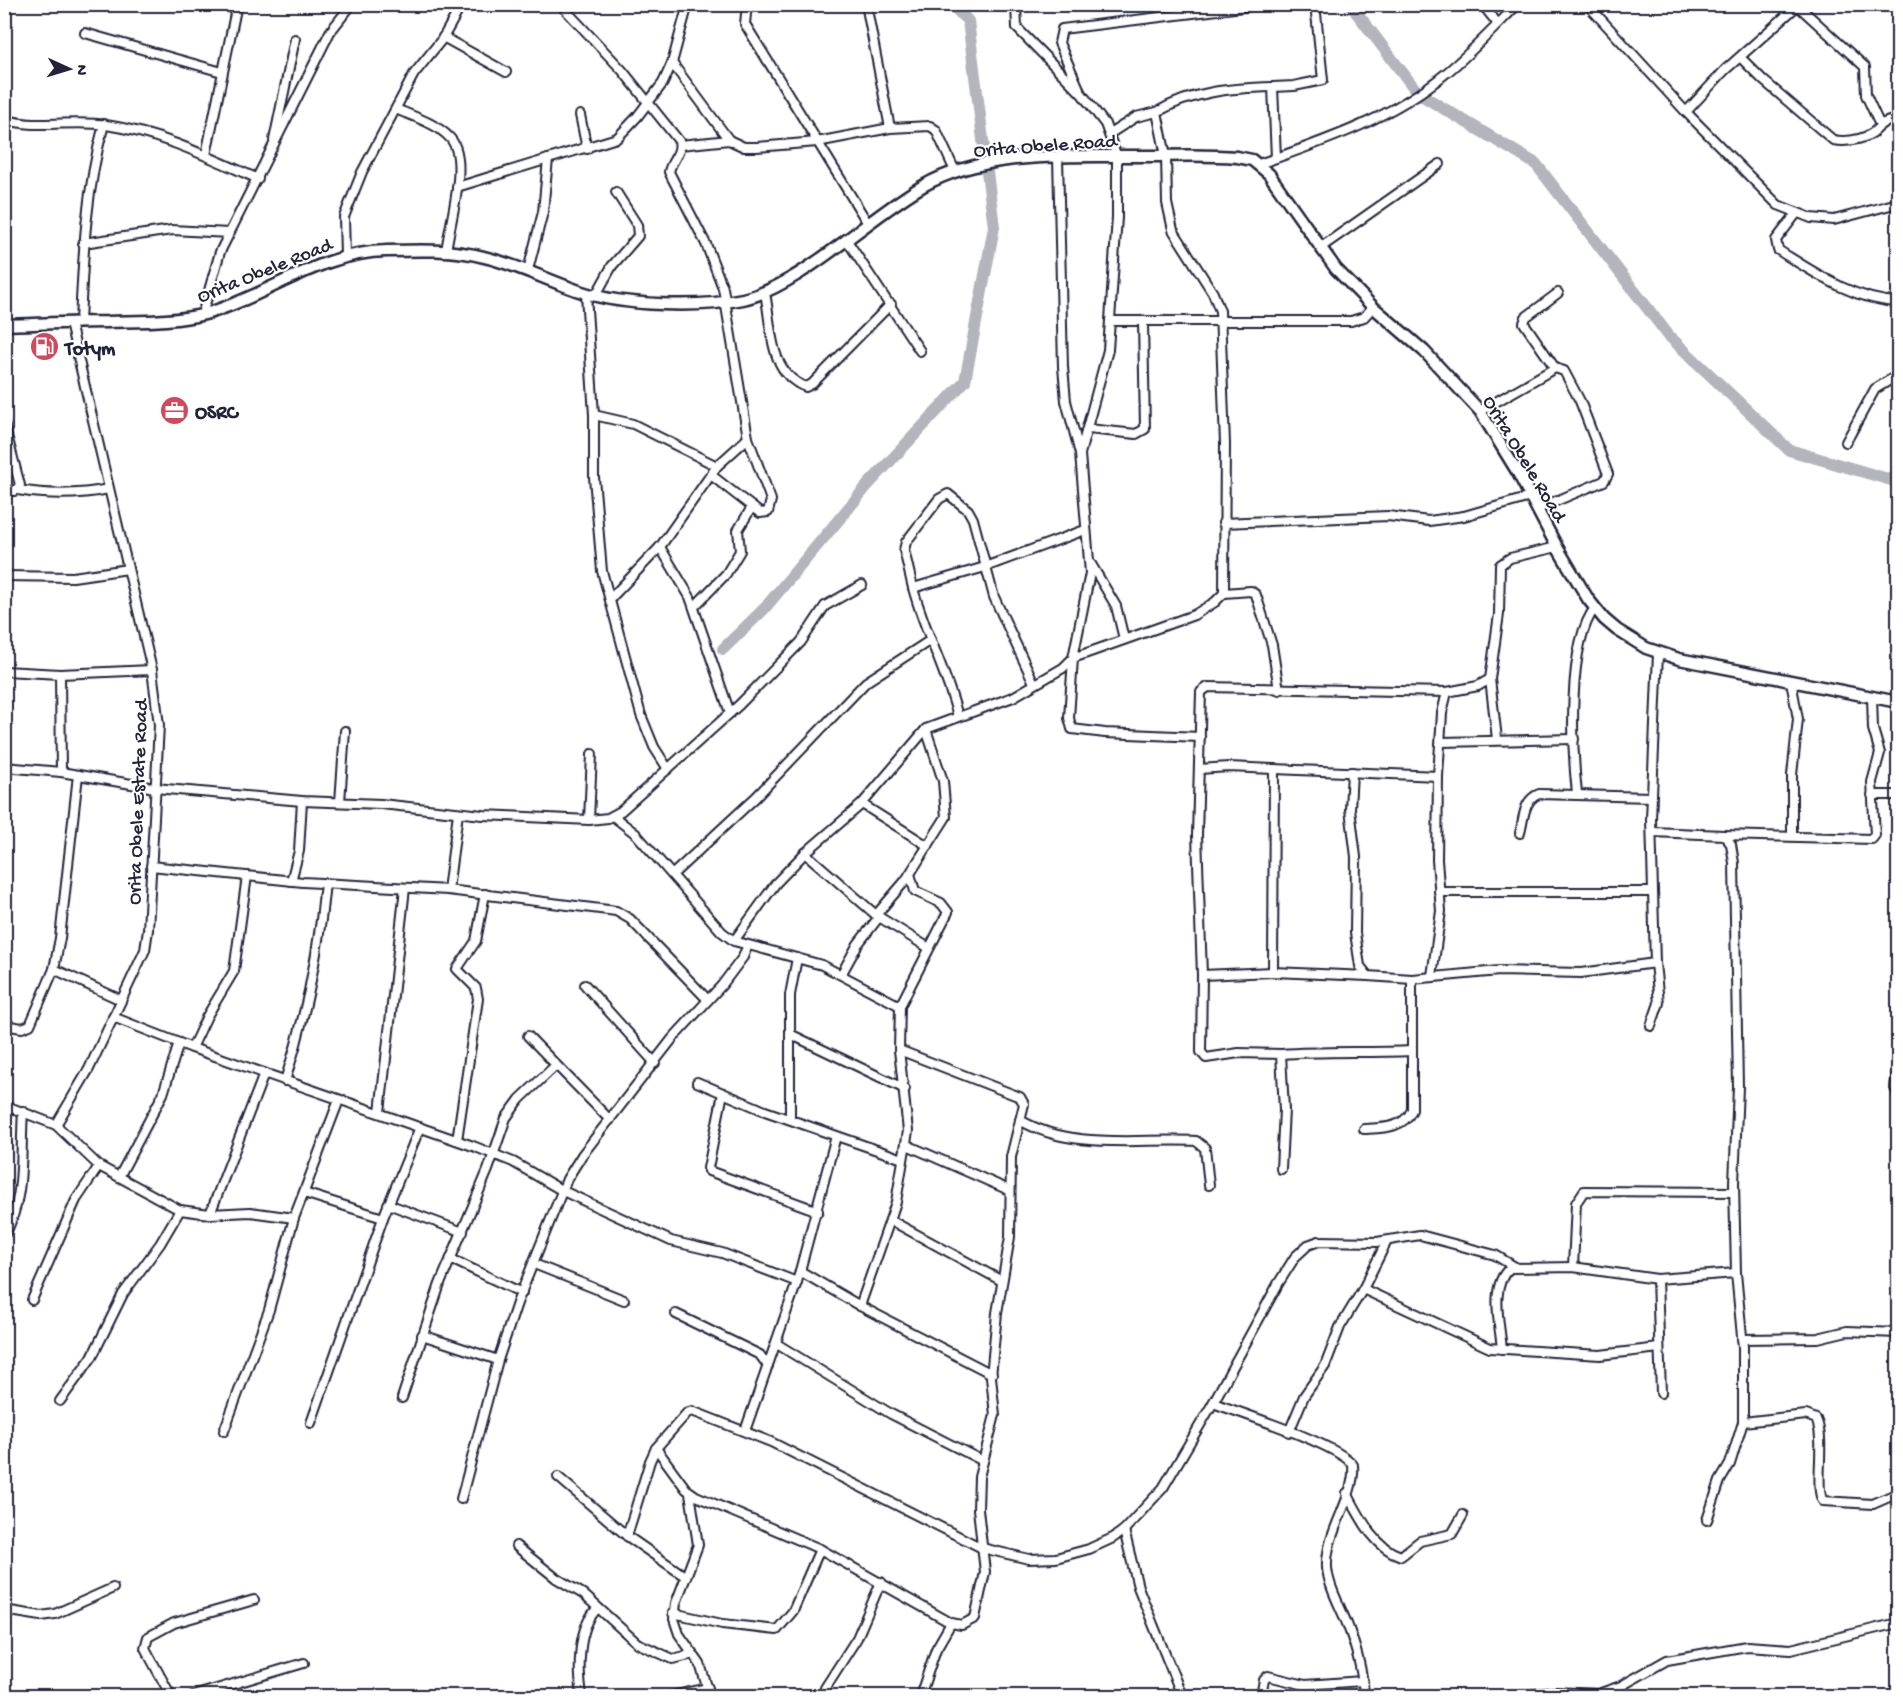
<svg xmlns="http://www.w3.org/2000/svg" width="1903" height="1701" font-family="'Gochi Hand',sans-serif">
  <style>
    .lines { fill: none; stroke-linecap: round; stroke-linejoin: round }
    .river { stroke: #b4b4bc; stroke-width: 12 }
    .minor-casing { stroke: #22223b; stroke-width: 12 }
    .secondary-casing { stroke: #22223b; stroke-width: 15 }
    .minor { stroke: #fff; stroke-width: 8 }
    .secondary { stroke: #fff; stroke-width: 10 }
    .labels { text-anchor: middle; stroke-width: 4.5; stroke-linejoin: round; paint-order: stroke }
    .street-label { font-size: 20px; fill: #22223b; stroke: #fff }
    .poi-label { font-size: 20px; font-weight: bold; fill: #22223b; stroke: #fff; text-anchor: start }
  </style>
  <rect width="100%" height="100%" fill="#fff"/>
  <filter id="ink" filterUnits="userSpaceOnUse"><feTurbulence type="fractalNoise" baseFrequency=".0167" numOctaves="2"/><feDisplacementMap in="SourceGraphic" scale="12" xChannelSelector="R" yChannelSelector="G"/><feConvolveMatrix kernelMatrix="1 2 1 2 8 2 1 2 1" color-interpolation-filters="sRGB"/></filter>
  <g filter="url(#ink)">
    <g class="lines">
      <g class="river">
        <polyline points="1350,4 1418,93 1536,164 1669,336 1789,450 1898,482"/>
        <polyline points="723,649 764,609 867,486 965,381 994,227 968,21 951,4"/>
      </g>
      <defs>
        <g id="minor">
          <path d="M 560,4 L 622,70 L 679,141 C 682,154 671,160 669,172 L 706,244 L 723,288 L 748,438 L 717,466 L 660,547 L 610,599"/>
          <polyline points="747,4 745,24 867,222"/>
          <polyline points="866,4 890,128"/>
          <polyline points="1482,4 1498,24"/>
          <polyline points="1587,4 1686,112 1725,70 1797,6"/>
          <polyline points="1796,4 1865,67 1866,95 1878,121 1881,124 1898,118"/>
          <polyline points="85,33 222,72"/>
          <polyline points="443,37 506,72"/>
          <path d="M 1741,58 L 1763,80 L 1833,140 C 1848,143 1872,139 1881,124"/>
          <polyline points="672,63 729,140"/>
          <polyline points="1081,93 1059,43 1062,29 1267,4"/>
          <path d="M 396,109 C 414,117 436,123 450,138 C 470,159 449,224 446,252"/>
          <polyline points="1686,112 1778,205 1811,218 1834,220 1898,203"/>
          <polyline points="580,115 587,149"/>
          <path d="M 4,119 C 37,130 72,119 106,125 C 160,133 209,157 258,179"/>
          <polyline points="1111,133 1136,117 1157,112"/>
          <polyline points="274,140 295,39"/>
          <polyline points="680,145 729,140 744,147 757,147 817,142 890,128 930,126 936,130 955,171"/>
          <polyline points="206,155 237,4"/>
          <polyline points="1058,157 1063,367 1066,401 1080,454"/>
          <polyline points="1276,158 1273,87 1294,86 1323,80 1315,4"/>
          <path d="M 1259,164 C 1324,141 1391,119 1445,74 C 1471,53 1494,28 1518,4"/>
          <polyline points="457,187 617,138 637,117 663,83 672,63 688,4"/>
          <path d="M 1796,214 L 1776,240 L 1778,250 C 1815,273 1853,300 1898,302"/>
          <polyline points="846,239 920,351"/>
          <polyline points="83,243 172,230 229,233"/>
          <polyline points="1320,248 1440,164"/>
          <polyline points="345,255 344,217 362,172 414,74 443,38 462,4"/>
          <polyline points="528,270 543,212 548,159"/>
          <path d="M 765,293 C 772,326 768,373 806,387 L 812,384 L 891,304"/>
          <polyline points="586,294 594,415 594,477 602,571 641,715 654,747 668,769"/>
          <polyline points="596,295 612,266 638,236 637,225 616,192"/>
          <polyline points="202,315 220,252 330,32 352,4"/>
          <polyline points="1111,321 1351,321 1364,317 1373,307"/>
          <path d="M 80,322 C 83,255 86,190 104,124"/>
          <polyline points="1555,368 1524,323 1526,317 1558,293"/>
          <polyline points="1480,411 1555,368 1564,371 1580,401 1608,474 1604,481 1537,509"/>
          <polyline points="594,415 633,424 717,466"/>
          <polyline points="4,424 20,485 15,491 4,491"/>
          <polyline points="1088,429 1136,434 1145,429 1143,322"/>
          <polyline points="1846,442 1875,389 1898,375"/>
          <polyline points="711,475 760,513 768,512 771,500 748,438"/>
          <path d="M 18,490 C 48,495 79,495 109,489"/>
          <polyline points="1223,523 1388,516 1429,521 1464,516 1530,497"/>
          <polyline points="660,547 690,597 730,713"/>
          <polyline points="1091,564 1116,606 1124,639"/>
          <polyline points="4,576 73,577 128,569"/>
          <polyline points="913,588 904,550 906,542 939,499 948,494 968,510 973,519 994,597 1034,683"/>
          <polyline points="1224,593 1251,591 1256,595 1272,645 1279,690"/>
          <polyline points="694,607 726,574 740,551 738,530 752,507"/>
          <polyline points="4,671 60,674 152,670"/>
          <polyline points="60,674 61,772"/>
          <polyline points="1490,679 1497,739"/>
          <polyline points="1791,681 1798,719 1792,775 1792,836"/>
          <path d="M 958,717 C 947,672 925,633 913,588 L 985,567 L 1085,530"/>
          <path d="M 1200,737 L 1105,733 L 1072,729 L 1069,718 L 1073,658 L 1194,615 L 1215,602 L 1224,593 L 1225,444 L 1220,311 L 1213,293 L 1173,230 L 1167,203 L 1166,156 L 1157,112 C 1193,91 1232,88 1273,87"/>
          <polyline points="1441,742 1574,739"/>
          <polyline points="4,767 61,772 155,788 302,801 381,804 483,815 589,820 608,818 621,811 739,705 801,642 825,606 862,585"/>
          <polyline points="1199,769 1229,767 1438,776"/>
          <polyline points="1352,772 1350,809 1356,857 1355,933 1360,966 1368,976 1412,979 1499,971 1581,973 1655,963"/>
          <path d="M 1577,793 C 1572,749 1567,643 1595,608"/>
          <polyline points="1872,795 1898,795"/>
          <polyline points="340,802 345,731"/>
          <polyline points="862,804 928,846"/>
          <polyline points="613,816 636,834 722,932 734,941 822,965 900,1006"/>
          <polyline points="589,820 592,754"/>
          <polyline points="1652,832 1724,835 1731,844 1734,863 1738,1087 1734,1183 1736,1273 1743,1347 1743,1422 1730,1464 1720,1481 1707,1520"/>
          <path d="M 1520,833 C 1524,819 1523,800 1539,794 L 1651,797"/>
          <polyline points="1724,835 1872,839 1875,835 1872,782 1880,753 1873,729 1872,696"/>
          <polyline points="805,853 876,915 929,948"/>
          <polyline points="151,866 303,882 448,890 616,911 630,919 708,1000"/>
          <polyline points="910,874 915,891 941,903 948,912 900,1006 899,1050 908,1131 896,1202 890,1220 1002,1281"/>
          <polyline points="672,875 756,797 866,682 929,641"/>
          <polyline points="291,881 299,851 302,801"/>
          <polyline points="448,890 458,813"/>
          <polyline points="1439,892 1653,892"/>
          <polyline points="876,915 906,880 946,817 943,781 926,729"/>
          <polyline points="734,941 776,883 805,853 862,804 926,729 1013,697 1063,668 1073,658 1090,573 1080,454 1108,350 1117,217 1117,157 1105,124 1082,94 1017,28 1016,4"/>
          <polyline points="54,969 121,1000"/>
          <polyline points="1273,972 1274,769"/>
          <polyline points="842,973 858,944 879,917"/>
          <polyline points="1202,975 1273,972 1368,976"/>
          <polyline points="1432,976 1441,911 1437,860 1438,776 1442,713 1447,692"/>
          <polyline points="585,985 655,1063"/>
          <polyline points="113,1017 192,1048 473,1146 513,1162 563,1191 671,1241 722,1253 797,1282"/>
          <polyline points="4,1025 22,1028 30,1025 54,969 60,938 78,775"/>
          <polyline points="1651,1026 1659,1003 1655,963 1651,819 1658,653"/>
          <polyline points="790,1034 905,1089"/>
          <polyline points="528,1036 610,1120"/>
          <polyline points="192,1048 207,1016 234,971 247,876"/>
          <path d="M 1281,1054 C 1324,1051 1368,1053 1411,1051"/>
          <polyline points="1898,1062 1895,1088 1898,1094"/>
          <path d="M 285,1081 C 306,1016 319,951 325,883"/>
          <polyline points="697,1082 765,1111 903,1159"/>
          <polyline points="723,1093 708,1168 709,1171 818,1211"/>
          <polyline points="4,1105 56,1125 99,1166 180,1210 210,1214 250,1212 294,1218"/>
          <polyline points="380,1112 405,888"/>
          <polyline points="790,1119 790,995 797,958"/>
          <path d="M 1020,1120 C 1072,1151 1138,1138 1196,1141 L 1205,1148 L 1209,1185"/>
          <polyline points="56,1125 89,1069 145,950 148,930 159,725 152,670 70,323"/>
          <path d="M 1364,1129 C 1382,1128 1403,1129 1412,1110 L 1412,979"/>
          <polyline points="457,1140 478,999 476,988 457,969 476,941 485,894"/>
          <polyline points="907,1145 1009,1190"/>
          <polyline points="1281,1169 1284,1110 1281,1054 1239,1053 1206,1058 1201,1052 1202,975 1197,835 1201,692 1208,687 1447,692 1478,686 1490,679 1499,614 1500,565 1510,558 1557,547"/>
          <polyline points="119,1177 163,1094 179,1043"/>
          <polyline points="304,1193 383,1218"/>
          <polyline points="388,1204 463,1232"/>
          <polyline points="210,1214 264,1074"/>
          <polyline points="890,1220 860,1306 992,1374"/>
          <path d="M 4,1236 C 26,1199 20,1152 23,1111"/>
          <polyline points="451,1259 522,1293"/>
          <polyline points="534,1264 624,1300"/>
          <polyline points="1573,1267 1576,1203 1584,1191 1734,1192"/>
          <polyline points="800,1271 860,1306"/>
          <polyline points="1657,1279 1661,1393"/>
          <polyline points="1363,1289 1490,1348 1600,1355 1659,1348"/>
          <polyline points="32,1300 76,1200 99,1166"/>
          <polyline points="676,1314 760,1355 768,1366"/>
          <polyline points="422,1335 498,1360"/>
          <polyline points="1742,1339 1818,1338 1847,1331 1898,1333"/>
          <polyline points="777,1344 891,1414 983,1461"/>
          <path d="M 1502,1349 C 1500,1325 1489,1285 1510,1268 L 1573,1267 L 1657,1279 L 1736,1273"/>
          <polyline points="402,1398 440,1284 488,1170 506,1118 520,1099 556,1065"/>
          <polyline points="60,1401 92,1357 123,1294 160,1244 180,1210"/>
          <path d="M 1213,1403 C 1241,1413 1340,1445 1353,1465 C 1356,1497 1325,1532 1327,1568 C 1329,1589 1342,1609 1349,1629 C 1357,1651 1363,1673 1364,1696"/>
          <path d="M 1743,1422 L 1806,1415 L 1816,1419 C 1826,1440 1814,1489 1823,1501 L 1873,1504 L 1898,1493"/>
          <polyline points="311,1423 383,1218 420,1127"/>
          <polyline points="224,1431 269,1310 294,1218 339,1100"/>
          <polyline points="745,1431 797,1282 836,1136"/>
          <polyline points="1289,1432 1304,1396 1325,1366 1340,1327 1363,1289 1387,1241"/>
          <polyline points="656,1448 686,1489 696,1496 820,1549 951,1623 962,1625 975,1618 985,1572 978,1509 979,1477 995,1415 991,1377 997,1313 1010,1237 1011,1157 1024,1104 1020,1097 899,1050"/>
          <polyline points="558,1477 627,1536 686,1577"/>
          <polyline points="690,1493 698,1545 676,1603 674,1619 679,1634 700,1664 710,1696"/>
          <path d="M 1347,1493 C 1359,1515 1374,1548 1401,1556 L 1420,1541 L 1452,1534 L 1463,1515"/>
          <polyline points="461,1499 498,1360 517,1303 567,1179 582,1155 673,1038 722,985 743,957 747,947"/>
          <polyline points="1124,1530 1138,1587 1182,1696"/>
          <polyline points="627,1536 650,1461 656,1448 687,1413 692,1411 771,1442 982,1548 1029,1559 1056,1558 1089,1549 1113,1538 1124,1530 1163,1488 1213,1403 1278,1284 1295,1257 1308,1245 1319,1241 1377,1242 1420,1235 1495,1255 1515,1267"/>
          <polyline points="516,1546 556,1578 583,1594 637,1643 673,1659 693,1654"/>
          <polyline points="4,1610 41,1616 55,1614 113,1588"/>
          <polyline points="673,1613 722,1624 777,1630 793,1611 820,1549"/>
          <polyline points="825,1688 857,1638 881,1582"/>
          <polyline points="171,1696 145,1648 148,1637 174,1623 254,1600"/>
          <polyline points="193,1696 304,1663"/>
          <path d="M 582,1696 C 578,1670 577,1627 598,1608"/>
          <polyline points="671,1696 708,1688"/>
          <polyline points="920,1696 936,1649 951,1623"/>
          <polyline points="1261,1696 1264,1680 1268,1676 1305,1685 1363,1681"/>
          <polyline points="1514,1696 1555,1692 1598,1694 1621,1686 1667,1660 1747,1646 1791,1649 1898,1623"/>
        </g>
        <path id="secondary" d="M 4,325 C 39,324 74,322 108,322 C 140,321 174,322 205,314 C 268,296 320,252 387,251 C 419,250 454,249 484,257 C 518,265 549,281 582,292 C 625,306 699,308 743,299 C 799,287 870,216 923,186 C 986,150 1069,157 1139,156 C 1172,156 1204,154 1237,157 L 1252,160 L 1269,174 L 1336,269 L 1373,307 L 1424,351 L 1480,411 L 1518,473 L 1557,547 L 1588,599 L 1604,619 L 1617,630 L 1646,648 L 1679,659 L 1898,702"/>
      </defs>
      <use href="#minor" class="minor-casing"/>
      <use href="#secondary" class="secondary-casing"/>
      <use href="#minor" class="minor"/>
      <use href="#secondary" class="secondary"/>
    </g>
  </g>
  <defs>
    <symbol id="fuel-disc" viewBox="-11 -11 22 22"><circle r="9.5" fill="#d1495b" stroke="#fff"/><path d="M-5.5-6h7V0h2V4h1.3V-2.5L3-4.5l.8-.8L6-3V5H2.5V1h-1V6h-7ZM-4.2-4.7v3.2H.2V-4.7Z" fill="#fff"/></symbol>
    <symbol id="office-disc" viewBox="-11 -11 22 22"><circle r="9.5" fill="#d1495b" stroke="#fff"/><path d="M-6-3h4V-5.5h4V-3h4V5H-6ZM-1-4.5V-3h2v-1.5ZM-6 0V1H6V0Z" fill="#fff"/></symbol>
  </defs>
  <g fill-rule="evenodd">
    <use href="#fuel-disc" x="28" y="330" width="33" height="33"/>
    <use href="#office-disc" x="158" y="394" width="33" height="33"/>
  </g>
  <g class="labels">
    <g class="street-label">
      <text transform="translate(1045 144) rotate(-4)" y="7">Orita Obele Road</text>
      <text transform="translate(264 269) rotate(-22)" y="7">Orita Obele Road</text>
      <text transform="translate(1526 458) rotate(59)" y="7">Orita Obele Road</text>
      <text transform="translate(136 802) rotate(-88)" y="7">Orita Obele Estate Road</text>
    </g>
    <g class="poi-label">
      <text x="65" y="354">Totym</text>
      <text x="195" y="418">OSRC</text>
    </g>
  </g>
  <rect width="1903" height="1701" fill="none" stroke="#fff" stroke-width="24"/>
  <rect x="12" y="12" width="1879" height="1677" fill="none" stroke="#22223b" stroke-width="2" filter="url(#ink)"/>
  <g transform="translate(69 69) rotate(94)" stroke="#ffffff" stroke-width="4.5" paint-order="stroke">
  <path d="M0-4.5L10 22L0 15L-10 22Z" fill="#22223b"/>
  <text y="-9" font-size="16" font-weight="bold" text-anchor="middle" fill="#22223b">N</text>
  </g>
</svg>
